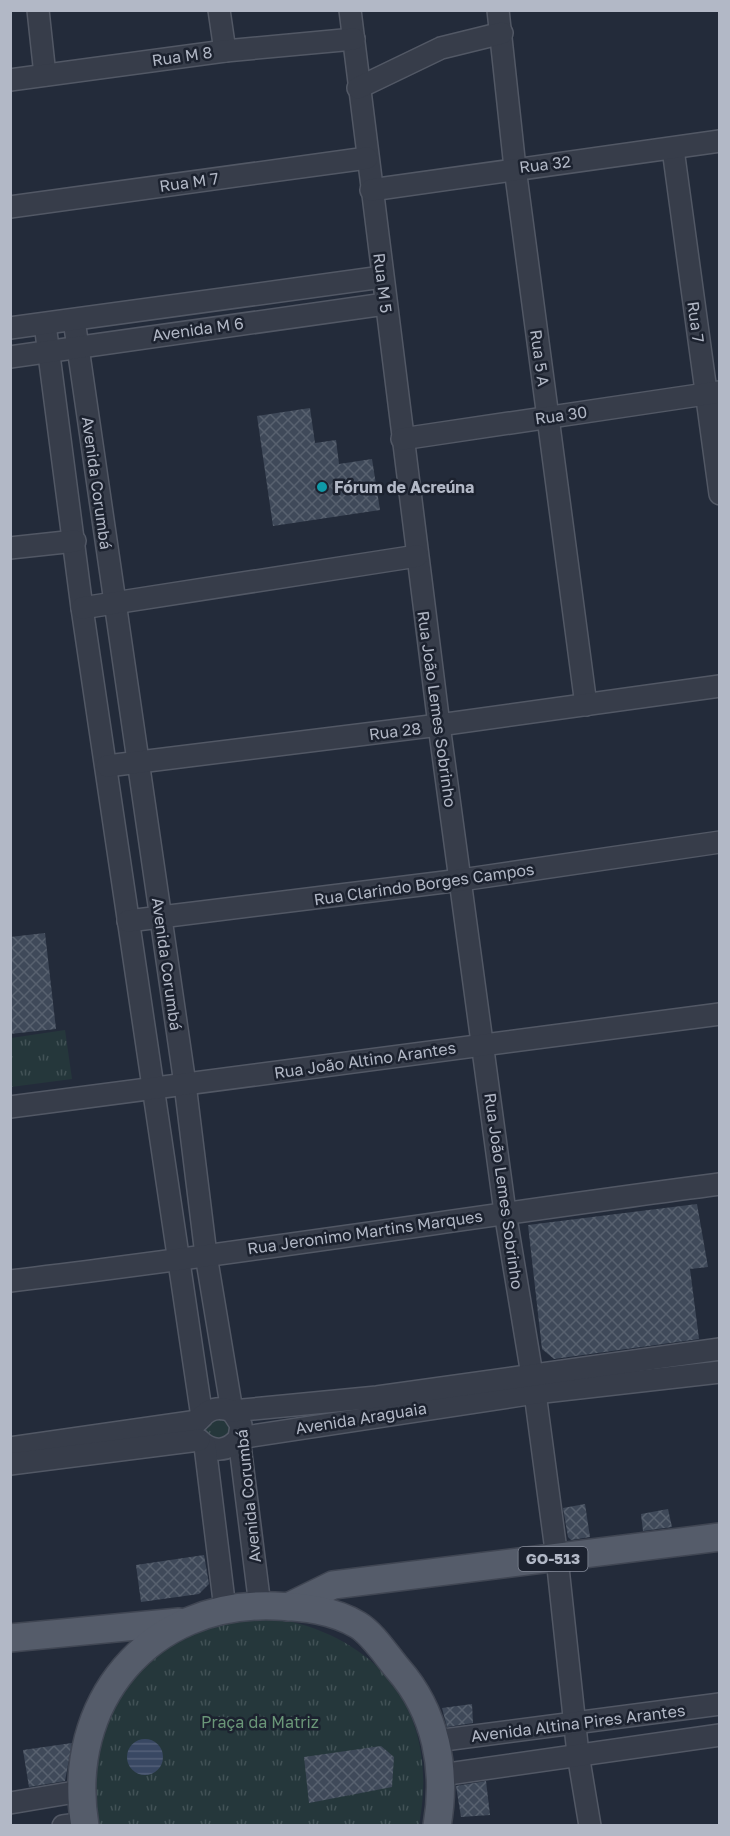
<svg xmlns="http://www.w3.org/2000/svg" width="730" height="1836" font-family="'Golos Text',sans-serif">
  <style>
    .park { fill: url(#park-tufts) }
    .water { fill: url(#water-rules) }
    .building { fill: url(#building-cross-hatch) }
    .lines { fill: none; stroke-linecap: round; stroke-linejoin: round }
    .minor-casing { stroke: #525865; stroke-width: 24 }
    .major-casing { stroke: #404653; stroke-width: 30 }
    .minor { stroke: #373d4a; stroke-width: 21 }
    .major { stroke: #555c6a; stroke-width: 27 }
    .culture-dot { fill: #0f9aa8; stroke: #1c222f; stroke-width: 2 }
    .labels { text-anchor: middle; stroke-width: 5; stroke-linejoin: round; paint-order: stroke }
    .shield { fill: #1c222f; stroke: #858b99; stroke-width: 1.5 }
    .shield-label { font-size: 15px; font-weight: bold; fill: #b2b8c6 }
    .street-label { font-size: 16px; fill: #b2b8c6; stroke: #1c222f }
    .poi-label { font-size: 16px; font-weight: bold; fill: #b2b8c6; stroke: #1c222f; text-anchor: start }
    .park-label { font-size: 16px; fill: #6a9678; stroke: #1c222f }
  </style>
  <defs>
    <pattern id="park-tufts" width="24" height="20" patternUnits="userSpaceOnUse" patternTransform="scale(1.5)"><rect width="24" height="20" fill="#25373b"/><path d="M3 7l-1-3M5 7V3M7 7l1-3M15 17l-1-3M17 17v-4M19 17l1-3" fill="none" stroke="#425256"/></pattern>
    <pattern id="water-rules" width="6" height="5" patternUnits="userSpaceOnUse" patternTransform="scale(1.5)"><rect width="6" height="5" fill="#394863"/><path d="M0 2.5h6" fill="none" stroke="#536078"/></pattern>
    <pattern id="building-cross-hatch" width="8" height="8" patternUnits="userSpaceOnUse" patternTransform="scale(1.5)"><rect width="8" height="8" fill="#3f4959"/><path d="M0 0l8 8M0 8l8-8" fill="none" stroke="#58616f"/></pattern>
  </defs>
  <rect width="100%" height="100%" fill="#232b3a"/>
  <g class="park">
    <polygon points="65,1030 72,1079 11,1087 11,1038"/>
    <polygon points="226,1416 233,1431 227,1437 214,1440 206,1434 207,1422"/>
    <path d="M 275,1618 C 383,1638 440,1715 419,1825 L 100,1826 C 82,1741 125,1652 211,1625 C 232,1619 253,1619 275,1618 Z"/>
  </g>
  <circle class="water" cx="145" cy="1757" r="18"/>
  <g class="building">
    <polygon points="310,408 315,443 336,440 339,464 372,459 380,510 273,526 257,416"/>
    <polygon points="45,933 56,1029 10,1034 10,937"/>
    <polygon points="697,1204 708,1267 690,1269 699,1339 554,1359 542,1349 528,1225"/>
    <polygon points="585,1504 590,1537 571,1540 568,1537 563,1508"/>
    <polygon points="668,1509 672,1527 643,1531 641,1514"/>
    <polygon points="204,1555 209,1584 199,1594 141,1602 136,1565"/>
    <polygon points="472,1704 473,1723 447,1727 442,1708"/>
    <polygon points="72,1743 65,1781 29,1787 23,1750"/>
    <polygon points="381,1746 394,1757 392,1787 309,1803 304,1757"/>
    <polygon points="486,1781 490,1815 461,1817 456,1786"/>
  </g>
  <g class="lines">
    <defs>
      <g id="minor">
        <polyline points="38,10 45,75"/>
        <polyline points="219,10 225,51"/>
        <polyline points="350,10 439,725 505,1212 535,1393 557,1558 578,1754 590,1826"/>
        <polyline points="498,10 515,168 586,705"/>
        <polyline points="10,80 225,51 354,39"/>
        <polyline points="358,88 441,48 502,33"/>
        <polyline points="673,149 720,494"/>
        <polyline points="371,190 720,141"/>
        <polyline points="10,207 367,158"/>
        <polyline points="74,320 185,1084 206,1255 232,1411 241,1425 239,1438 260,1606"/>
        <polyline points="45,324 82,608 202,1417"/>
        <polyline points="10,328 382,277"/>
        <polyline points="10,357 385,304"/>
        <polyline points="402,439 719,392"/>
        <polyline points="10,548 75,541"/>
        <polyline points="82,608 417,556"/>
        <polyline points="107,766 439,725 720,686"/>
        <polyline points="128,921 461,880 720,842"/>
        <polyline points="10,1107 720,1014"/>
        <path d="M 10,1281 C 247,1253 483,1215 720,1184"/>
        <path d="M 199,1440 C 212,1453 228,1452 239,1438 L 535,1393 L 720,1372"/>
        <polyline points="205,1446 225,1609"/>
        <path d="M 10,1448 L 198,1421 C 208,1408 218,1406 232,1411 L 377,1397 L 720,1349"/>
        <polyline points="10,1464 199,1440"/>
        <polyline points="436,1741 720,1704"/>
        <polyline points="441,1775 720,1735"/>
        <polyline points="10,1803 81,1791"/>
        <polyline points="63,1826 85,1823"/>
      </g>
      <g id="major">
        <polyline points="288,1607 333,1585 720,1537"/>
        <polyline points="10,1638 179,1622"/>
        <path d="M 85,1826 C 64,1703 149,1601 275,1606 C 304,1607 333,1610 358,1625 C 373,1634 386,1655 398,1669 C 436,1712 447,1770 437,1826"/>
      </g>
    </defs>
    <use href="#minor" class="minor-casing"/>
    <use href="#major" class="major-casing"/>
    <use href="#minor" class="minor"/>
    <use href="#major" class="major"/>
  </g>
  <circle class="culture-dot" cx="322" cy="487" r="6"/>
  <g class="labels">
    <rect class="shield" x="518.5" y="1547" width="69" height="24" rx="4.5"/>
    <g class="shield-label">
      <text x="553" y="1564">GO-513</text>
    </g>
    <g class="street-label">
      <text transform="translate(182 56) rotate(-8)" y="6">Rua M 8</text>
      <text transform="translate(545 164) rotate(-7)" y="6">Rua 32</text>
      <text transform="translate(189 182) rotate(-8)" y="6">Rua M 7</text>
      <text transform="translate(383 283) rotate(83)" y="6">Rua M 5</text>
      <text transform="translate(696 322) rotate(82)" y="6">Rua 7</text>
      <text transform="translate(198 329) rotate(-8)" y="6">Avenida M 6</text>
      <text transform="translate(540 358) rotate(82)" y="6">Rua 5 A</text>
      <text transform="translate(561 415) rotate(-8)" y="6">Rua 30</text>
      <text transform="translate(97 483) rotate(82)" y="6">Avenida Corumbá</text>
      <text transform="translate(437 709) rotate(82)" y="6">Rua João Lemes Sobrinho</text>
      <text transform="translate(395 731) rotate(-7)" y="6">Rua 28</text>
      <text transform="translate(424 884) rotate(-8)" y="6">Rua Clarindo Borges Campos</text>
      <text transform="translate(167 964) rotate(82)" y="6">Avenida Corumbá</text>
      <text transform="translate(365 1060) rotate(-8)" y="6">Rua João Altino Arantes</text>
      <text transform="translate(504 1191) rotate(82)" y="6">Rua João Lemes Sobrinho</text>
      <text transform="translate(365 1232) rotate(-8)" y="6">Rua Jeronimo Martins Marques</text>
      <text transform="translate(361 1418) rotate(-9)" y="6">Avenida Araguaia</text>
      <text transform="translate(248 1496) rotate(-96)" y="6">Avenida Corumbá</text>
      <text transform="translate(578 1723) rotate(-7)" y="6">Avenida Altina Pires Arantes</text>
    </g>
    <g class="poi-label">
      <text x="334" y="493">Fórum de Acreúna</text>
    </g>
    <g class="park-label">
      <text x="260" y="1728">Praça da Matriz</text>
    </g>
  </g>
  <rect width="730" height="1836" fill="none" stroke="#b2b8c6" stroke-width="24"/>
</svg>
